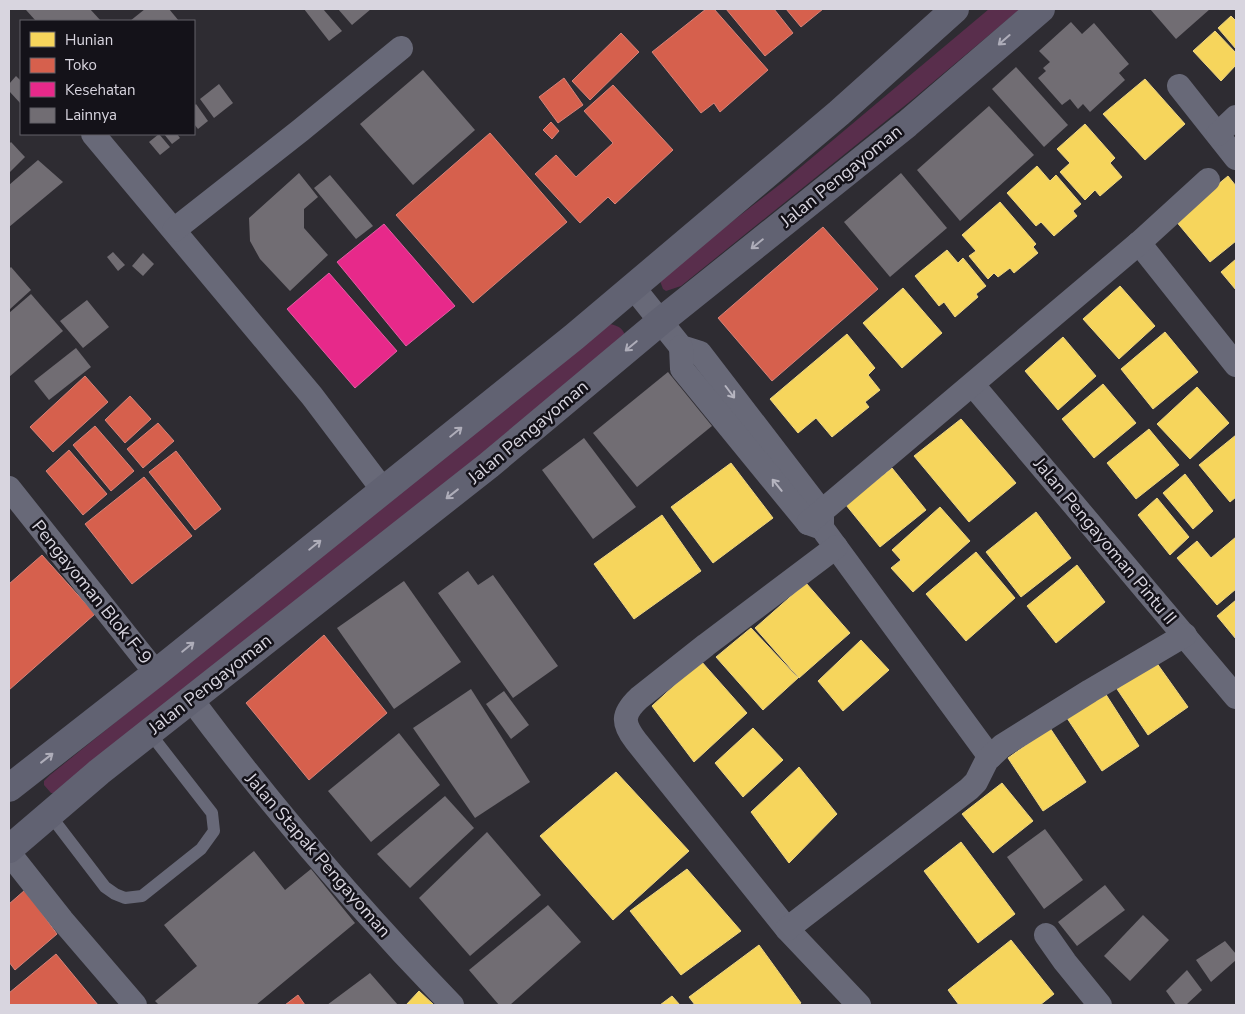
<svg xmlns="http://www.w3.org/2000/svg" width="1245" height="1014" font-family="'Nunito Sans',sans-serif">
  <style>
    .green { fill: #592e4c }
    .homes { fill: #f6d55c; stroke: #edd583 }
    .shops { fill: #d6604d; stroke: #d78379 }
    .health { fill: #e7298a; stroke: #e25da4 }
    .building { fill: #716d73 }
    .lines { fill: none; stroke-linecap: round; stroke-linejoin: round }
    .lane { stroke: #686978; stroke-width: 12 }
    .street { stroke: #686978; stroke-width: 24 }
    .secondary { stroke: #616272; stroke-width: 28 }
    .oneway { stroke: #aeadb9 }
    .oneway2 { stroke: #b6b5c0 }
    .labels { text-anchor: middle; stroke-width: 5; stroke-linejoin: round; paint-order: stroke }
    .street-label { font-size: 18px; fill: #d8d5df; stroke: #141219 }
  </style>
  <rect width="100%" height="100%" fill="#2e2c32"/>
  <g class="green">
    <polygon points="989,9 1020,9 913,99 681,286 666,291 663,289 660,281 672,268 783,182"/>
    <path d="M 610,324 C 619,326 623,328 626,338 L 624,343 L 55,793 L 51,793 L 44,785 L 44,781 L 50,775 Z"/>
  </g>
  <g class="homes">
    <polygon points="1231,16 1236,21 1236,49 1218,28"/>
    <polygon points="1215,31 1236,53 1236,65 1221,81 1193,51"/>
    <polygon points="1145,79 1185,124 1145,160 1103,114"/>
    <polygon points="1085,124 1115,158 1110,163 1122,177 1100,196 1095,190 1085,200 1060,172 1070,163 1057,149"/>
    <polygon points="1037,166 1050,181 1056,175 1081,204 1073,211 1077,216 1054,236 1041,222 1036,226 1007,193"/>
    <polygon points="1228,176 1236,186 1236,241 1210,262 1175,220"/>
    <polygon points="1000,202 1036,244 1033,247 1038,253 1014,273 1010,268 998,277 994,273 988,279 969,256 976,251 962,235"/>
    <polygon points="947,250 958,263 963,258 986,286 976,294 978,297 955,317 944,302 939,306 915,276"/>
    <polygon points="1236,259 1236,290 1221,272"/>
    <polygon points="1120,286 1155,326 1119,359 1083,319"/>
    <polygon points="903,288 942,333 902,368 863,323"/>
    <polygon points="1165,332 1198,372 1153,409 1121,369"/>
    <polygon points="847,334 875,368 868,375 880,390 865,402 869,407 832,437 816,418 798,433 770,399"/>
    <polygon points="1063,337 1096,376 1058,410 1025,371"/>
    <polygon points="1103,384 1136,423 1094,458 1062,419"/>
    <polygon points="1197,387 1229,423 1190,459 1157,424"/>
    <polygon points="961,419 1016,483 969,522 914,456"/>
    <polygon points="1149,429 1179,465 1136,499 1107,463"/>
    <polygon points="1236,435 1236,497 1230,502 1199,465"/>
    <polygon points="731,463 773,518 713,563 671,507"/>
    <polygon points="892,468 926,510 880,547 846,505"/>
    <polygon points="1185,474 1213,511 1193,529 1163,493"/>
    <polygon points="1157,498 1189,537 1170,555 1138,515"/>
    <polygon points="940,507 970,541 913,592 891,568 901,560 892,550"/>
    <polygon points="1036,512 1071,558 1021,597 986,552"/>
    <polygon points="662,515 701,571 634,619 594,564"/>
    <polygon points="1236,537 1236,589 1217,605 1177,558 1197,541 1211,558"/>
    <polygon points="976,552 1015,598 966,641 926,594"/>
    <polygon points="1077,565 1105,602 1056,643 1027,606"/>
    <polygon points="806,583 850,633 799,678 755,628"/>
    <polygon points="1236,600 1236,639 1217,616"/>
    <polygon points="751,628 798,678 763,710 716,657"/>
    <polygon points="861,640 889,670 843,711 818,681"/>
    <polygon points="701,661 747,713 694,762 652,706"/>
    <polygon points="1156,662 1188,707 1148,735 1117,689"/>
    <polygon points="1105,693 1139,746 1102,771 1067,718"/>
    <polygon points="753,728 783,760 743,797 715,763"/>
    <polygon points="1050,728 1086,782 1043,811 1008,758"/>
    <polygon points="799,767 837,814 789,863 751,812"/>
    <polygon points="616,772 689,851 613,920 540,836"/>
    <polygon points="1002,783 1033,821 993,853 962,814"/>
    <polygon points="961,842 1015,914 978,943 924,871"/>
    <polygon points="687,869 741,931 681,975 630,911"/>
    <polygon points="1011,940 1054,994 1040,1005 959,1005 948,990"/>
    <polygon points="759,945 801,1003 798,1005 695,1005 689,997"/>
    <polygon points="419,991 434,1005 406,1005"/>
    <polygon points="672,996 680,1005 660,1005"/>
  </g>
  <g class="shops">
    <polygon points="706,9 714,9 768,70 720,112 714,103 701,113 652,52"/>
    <polygon points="726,9 774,9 793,33 765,56"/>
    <polygon points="786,9 823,9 801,27"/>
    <polygon points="621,33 639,52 590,100 572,81"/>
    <polygon points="564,78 583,105 558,123 539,97"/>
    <polygon points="613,85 673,150 615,204 608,197 580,223 535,174 556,155 576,177 613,143 584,111"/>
    <polygon points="551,122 559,131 552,139 543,130"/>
    <polygon points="490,133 567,222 473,303 396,215"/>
    <polygon points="823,227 878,289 772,381 718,318"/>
    <polygon points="85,376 108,402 53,452 30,427"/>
    <polygon points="130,396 151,419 125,443 105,420"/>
    <polygon points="158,423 174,441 143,468 127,449"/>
    <polygon points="95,426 134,471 111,491 73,445"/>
    <polygon points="69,450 107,494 83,515 46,471"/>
    <polygon points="176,451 221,509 195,530 149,472"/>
    <polygon points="144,477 192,536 132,584 85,524"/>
    <polygon points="42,555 95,614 9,690 9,584"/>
    <polygon points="324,635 387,713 309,780 246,703"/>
    <polygon points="25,890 57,934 15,970 9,962 9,904"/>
    <polygon points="56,954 98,1005 9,1005 9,993"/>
    <polygon points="298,995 305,1005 285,1005"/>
  </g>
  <g class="health">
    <polygon points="384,224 455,306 406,346 337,262"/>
    <polygon points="329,273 397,351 355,388 287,309"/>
  </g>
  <g class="building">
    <polygon points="28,9 90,9 101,21 36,21 26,10"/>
    <polygon points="145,9 169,9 179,21 130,21"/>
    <polygon points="304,9 323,9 342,31 329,41"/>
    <polygon points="338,9 371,9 352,25"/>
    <polygon points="1150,9 1210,9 1176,39"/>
    <polygon points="1071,22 1082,34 1094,23 1129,64 1119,73 1125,80 1090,112 1083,104 1078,109 1070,99 1062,105 1038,78 1046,71 1043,68 1050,62 1039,51"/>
    <polygon points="1016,67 1068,125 1044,147 992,89"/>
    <polygon points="423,70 475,130 413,185 360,124"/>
    <polygon points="16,76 21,81 21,104 9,91 9,84"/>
    <polygon points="219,84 233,103 214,118 200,99"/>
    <polygon points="196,104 208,121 198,129 194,124 194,106"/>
    <polygon points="989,106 1034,155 960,221 917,170"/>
    <polygon points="159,134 170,147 160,155 149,142"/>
    <polygon points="164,134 177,134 180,138 172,144"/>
    <polygon points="11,142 25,157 9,173 9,144"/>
    <polygon points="38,160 63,182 9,227 9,185"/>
    <polygon points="299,173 318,197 304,209 304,228 328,255 290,291 260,259 250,241 249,218"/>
    <polygon points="901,173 947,228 890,277 844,222"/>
    <polygon points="330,175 373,226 356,239 314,188"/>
    <polygon points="113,252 125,265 118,271 107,257"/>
    <polygon points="143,253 154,264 143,276 132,266"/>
    <polygon points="11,267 31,290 9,310 9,269"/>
    <polygon points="31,294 63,331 9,377 9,313"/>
    <polygon points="87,300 109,327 83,348 60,321"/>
    <polygon points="76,348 91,367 49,400 34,381"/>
    <polygon points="668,372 712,426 637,487 593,433"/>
    <polygon points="584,438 636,507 593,539 542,470"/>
    <polygon points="468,571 478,585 493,575 558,666 513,698 438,593"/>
    <polygon points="404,581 461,662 394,709 337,628"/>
    <polygon points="471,689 530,782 475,818 413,728"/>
    <polygon points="504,691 529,725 511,739 486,704"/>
    <polygon points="399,733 440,785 371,842 328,791"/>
    <polygon points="445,796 474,828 410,888 377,854"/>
    <polygon points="1045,829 1083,880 1044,909 1007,857"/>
    <polygon points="487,832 541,895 470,956 419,898"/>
    <polygon points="254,851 285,890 311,869 355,923 256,1005 159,1005 155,1001 197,966 164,925"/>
    <polygon points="1105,885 1125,910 1077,946 1058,922"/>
    <polygon points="548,905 581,942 510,1005 499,1005 469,970"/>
    <polygon points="1143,915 1169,940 1130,981 1104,956"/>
    <polygon points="1225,941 1236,954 1236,960 1211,982 1196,960"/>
    <polygon points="1187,970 1202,990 1186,1005 1176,1005 1166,991"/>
    <polygon points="370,973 398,1005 327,1005"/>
  </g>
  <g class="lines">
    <polyline class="lane" points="50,815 105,887 115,894 125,898 142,896 201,849 214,831 212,813 149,732"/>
    <g class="street">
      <polyline points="1179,86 1236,158"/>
      <polyline points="93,134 312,396 383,490"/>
      <polyline points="1218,134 1236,117"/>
      <polyline points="174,230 301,130 401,48"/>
      <polyline points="1139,243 1236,365"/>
      <polyline points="633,287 681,347 700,353 822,512 822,528"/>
      <polyline points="681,347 682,369 808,523 822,528 990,757"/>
      <polyline points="973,385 1236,697"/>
      <polyline points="9,488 156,673"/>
      <polyline points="808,523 1139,243 1208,180"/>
      <path d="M 836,547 L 706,645 L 639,698 C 622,714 622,723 636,741 L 787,929 L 859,1005"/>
      <path d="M 191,699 C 271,806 359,909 452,1005"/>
      <polyline points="9,853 62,920 135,1005"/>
      <polyline points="787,929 969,789 976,782 987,760 1002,746 1090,691 1185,635"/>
      <polyline points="1046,935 1065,962 1100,1005"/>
    </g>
    <g class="secondary">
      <polyline points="9,788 156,673 574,337 839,113 955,9"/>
      <polyline points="9,849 99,772 489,465 661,321 907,124 1041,9"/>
    </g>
  </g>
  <defs><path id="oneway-shaft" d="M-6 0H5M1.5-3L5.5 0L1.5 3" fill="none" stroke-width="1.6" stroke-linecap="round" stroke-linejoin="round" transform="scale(1.25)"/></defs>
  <g class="oneway">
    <use href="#oneway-shaft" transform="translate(1004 40) rotate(139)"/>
    <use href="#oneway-shaft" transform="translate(757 244) rotate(141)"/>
    <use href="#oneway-shaft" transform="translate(631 346) rotate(140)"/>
    <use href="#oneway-shaft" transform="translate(456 432) rotate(-39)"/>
    <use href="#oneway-shaft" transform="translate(452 494) rotate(142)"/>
    <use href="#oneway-shaft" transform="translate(315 545) rotate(-39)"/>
    <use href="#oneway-shaft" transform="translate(188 647) rotate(-39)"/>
    <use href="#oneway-shaft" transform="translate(47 758) rotate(-38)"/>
  </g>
  <g class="oneway2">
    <use href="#oneway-shaft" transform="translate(730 392) rotate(53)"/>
    <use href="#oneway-shaft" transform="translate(777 485) rotate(-129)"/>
  </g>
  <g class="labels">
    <g class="street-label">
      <text transform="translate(841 176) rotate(-39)" y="6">Jalan Pengayoman</text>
      <text transform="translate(528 432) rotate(-40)" y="6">Jalan Pengayoman</text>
      <text transform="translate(1105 541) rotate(50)" y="6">Jalan Pengayoman Pintu II</text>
      <text transform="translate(92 592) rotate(51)" y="6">Pengayoman Blok F-9</text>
      <text transform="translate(210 684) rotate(-38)" y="6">Jalan Pengayoman</text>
      <text transform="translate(318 855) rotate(49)" y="6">Jalan Stapak Pengayoman</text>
    </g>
  </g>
  <rect width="1245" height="1014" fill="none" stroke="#d8d5df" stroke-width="20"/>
  <rect x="20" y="20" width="175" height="115" fill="#141219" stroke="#626068"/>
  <rect x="30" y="32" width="25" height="15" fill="#f6d55c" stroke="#626068"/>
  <text x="65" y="45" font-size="15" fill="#d8d5df">Hunian</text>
  <rect x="30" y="58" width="25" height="15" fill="#d6604d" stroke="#626068"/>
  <text x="65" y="70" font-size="15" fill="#d8d5df">Toko</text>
  <rect x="30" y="82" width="25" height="15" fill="#e7298a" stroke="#626068"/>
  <text x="65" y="95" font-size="15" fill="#d8d5df">Kesehatan</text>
  <rect x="30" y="108" width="25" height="15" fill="#716d73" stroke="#626068"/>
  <text x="65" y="120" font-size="15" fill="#d8d5df">Lainnya</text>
</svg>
